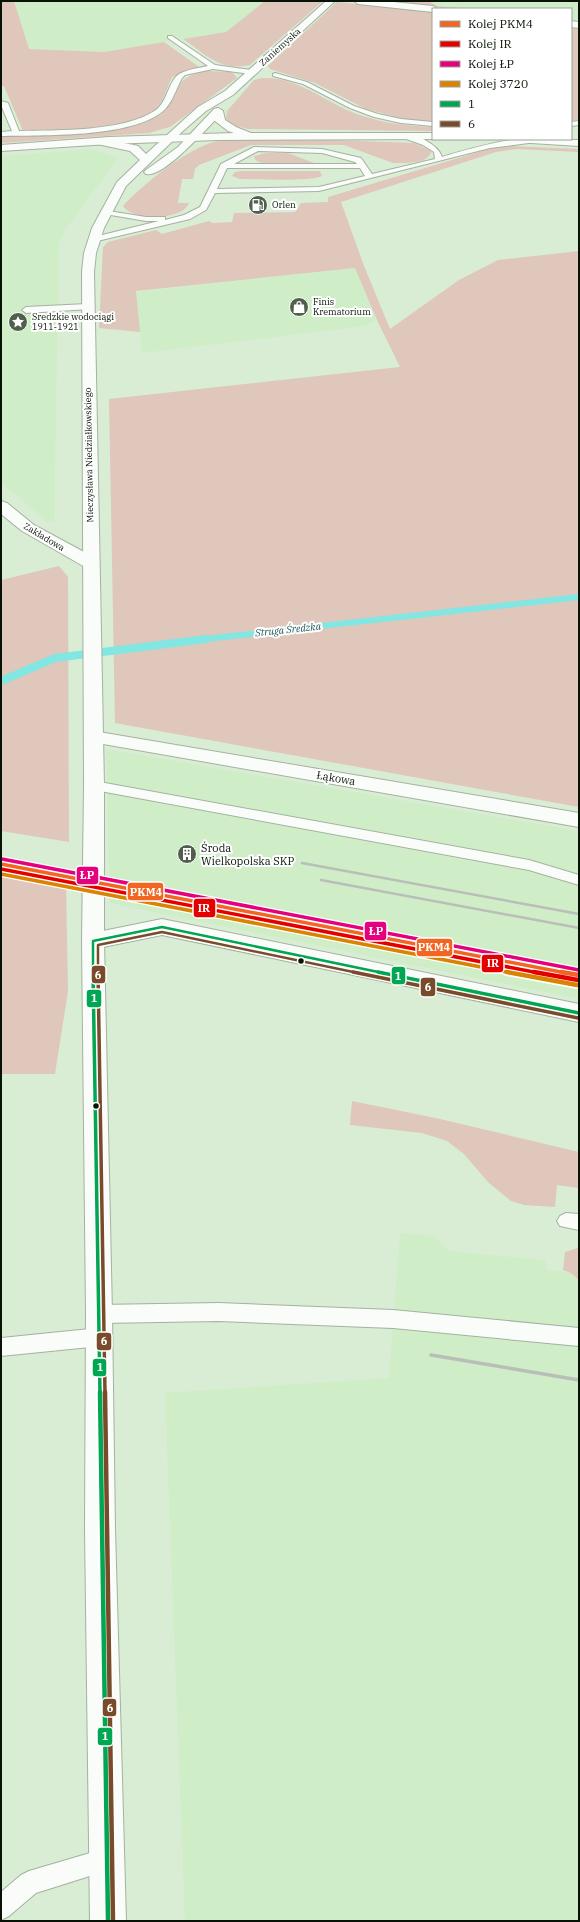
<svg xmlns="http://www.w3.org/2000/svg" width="580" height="1922" font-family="'IBM Plex Serif',serif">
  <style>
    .built { fill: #cfeec8 }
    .green { fill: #dfc7bb }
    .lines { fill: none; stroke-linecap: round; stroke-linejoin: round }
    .stream-far1 { stroke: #82e6e3; stroke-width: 6 }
    .stream { stroke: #82e6e3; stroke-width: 8 }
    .lane-casing { stroke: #a4b2a0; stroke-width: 2 }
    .street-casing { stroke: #a4b2a0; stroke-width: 2 }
    .secondary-casing { stroke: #a4b2a0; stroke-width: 2 }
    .highway-casing { stroke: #a4b2a0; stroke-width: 2 }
    .lane { fill: #f9fcf9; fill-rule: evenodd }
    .street { fill: #f9fcf9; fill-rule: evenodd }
    .secondary { fill: #f9fcf9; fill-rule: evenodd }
    .highway { fill: #f9fcf9; fill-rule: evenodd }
    .rail-far1 { stroke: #babeb8; stroke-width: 2.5 }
    .rail { stroke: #babeb8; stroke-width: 3.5 }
    .bus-1-far2-casing { stroke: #fff; stroke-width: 5 }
    .bus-1-far1-casing { stroke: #fff; stroke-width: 6 }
    .bus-1-casing { stroke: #fff; stroke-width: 8 }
    .bus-2-far2-casing { stroke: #fff; stroke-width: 5 }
    .bus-2-far1-casing { stroke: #fff; stroke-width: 6 }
    .bus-2-casing { stroke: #fff; stroke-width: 8 }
    .bus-1-far2 { stroke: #00a651; stroke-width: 2.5 }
    .bus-1-far1 { stroke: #00a651; stroke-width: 3.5 }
    .bus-1 { stroke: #00a651; stroke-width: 4.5 }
    .bus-2-far2 { stroke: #7a4b2a; stroke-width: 2.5 }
    .bus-2-far1 { stroke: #7a4b2a; stroke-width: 3.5 }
    .bus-2 { stroke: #7a4b2a; stroke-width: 4.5 }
    .rail-1-far1-casing { stroke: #fff; stroke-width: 6 }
    .rail-1-casing { stroke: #fff; stroke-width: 8 }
    .rail-2-far1-casing { stroke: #fff; stroke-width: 6 }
    .rail-2-casing { stroke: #fff; stroke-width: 8 }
    .rail-3-casing { stroke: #fff; stroke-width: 6 }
    .rail-4-far1-casing { stroke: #fff; stroke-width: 6 }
    .rail-4-casing { stroke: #fff; stroke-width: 8 }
    .rail-1-far1 { stroke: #f26522; stroke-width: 3.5 }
    .rail-1 { stroke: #f26522; stroke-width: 4.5 }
    .rail-2-far1 { stroke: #e50000; stroke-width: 3.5 }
    .rail-2 { stroke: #e50000; stroke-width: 4.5 }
    .rail-3 { stroke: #e5007d; stroke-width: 3.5 }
    .rail-4-far1 { stroke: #da8201; stroke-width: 3.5 }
    .rail-4 { stroke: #da8201; stroke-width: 4.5 }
    .bus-dot { fill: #081305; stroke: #fff; stroke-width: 1.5 }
    .labels { text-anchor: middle; stroke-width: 4; stroke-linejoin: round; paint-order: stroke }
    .far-street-label { font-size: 9px; fill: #081305; stroke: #fff }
    .far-poi-label { font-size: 9px; fill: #081305; stroke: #fff; text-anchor: start }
    .far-water-label { font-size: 10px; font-style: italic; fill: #1e585a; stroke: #fff }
    .street-label { font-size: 11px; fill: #081305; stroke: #fff }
    .poi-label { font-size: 11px; fill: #081305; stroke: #fff; text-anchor: start }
    .line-badge { stroke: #fff; stroke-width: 1.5 }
    .badge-label { font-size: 11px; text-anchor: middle; font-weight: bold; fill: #fff }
  </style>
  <rect width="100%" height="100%" fill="#d9ecd4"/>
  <g class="built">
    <polygon points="14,1 265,1 226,32 104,52 29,49"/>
    <polygon points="429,1 579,1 579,21 571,20 571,9 469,9 437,6"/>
    <polygon points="92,149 118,158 65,230 59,244 54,521 48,522 1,482 1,156"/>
    <polygon points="355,268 377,320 365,326 142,353 136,292"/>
    <polygon points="106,749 579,831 579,999 110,903"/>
    <polygon points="400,1233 434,1236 449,1251 545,1260 547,1270 571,1273 579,1280 579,1921 185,1921 165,1393 389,1378"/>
  </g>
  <g class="green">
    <path d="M 1,1 L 14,1 L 29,49 L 104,52 L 164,42 L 199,67 L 172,77 C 168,86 164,99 157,108 C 138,131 52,130 23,131 L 4,86 L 1,87 Z"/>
    <path d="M 265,1 L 323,1 L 250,65 C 219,71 207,55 183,39 L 226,32 Z"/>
    <polygon points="380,1 429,1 437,6 469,9 451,9"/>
    <polygon points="337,2 433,12 433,121 408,120 366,109 315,83 270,69 268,66 271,63"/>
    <polygon points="571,28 579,29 579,120 571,121"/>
    <polygon points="206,71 232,72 237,78 170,127 149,133 1,143 1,136 109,130 144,123 162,114 169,105 182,81 193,74"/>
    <path d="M 262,78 C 295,77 319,97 347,110 C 374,122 404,126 433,127 L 433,131 L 248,129 L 232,125 L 226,119 L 227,111 L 254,80 Z"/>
    <path d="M 309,139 L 414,143 L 430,150 L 431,153 L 428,157 L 422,161 L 407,163 L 393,163 L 344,145 L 251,145 L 199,165 L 195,169 L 193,179 L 182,179 L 178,203 L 189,203 C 182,221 132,221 123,206 C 141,186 188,148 214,142 C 244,136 278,140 309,139 Z"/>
    <polygon points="509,146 579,149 579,152 516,149 496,152 341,202 364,266 390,329 459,280 498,260 579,251 579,807 115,723 109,399 400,367 377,320 355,268 136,291 140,332 99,328 103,247 108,242 156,230 162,234 209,221 213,223 232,222 234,213 295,212 301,203 328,202 328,197 492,148"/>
    <path d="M 266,153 L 288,153 L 314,163 L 264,163 C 259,162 255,162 254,156 Z"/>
    <path d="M 242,171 L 320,171 L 322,176 C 312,182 256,179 240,179 L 232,176 L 235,172 Z"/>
    <polygon points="59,566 68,577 69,842 1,831 1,580"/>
    <polygon points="1,871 66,883 68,991 55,1074 1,1074"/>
    <polygon points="352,1101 440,1119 579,1152 579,1188 557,1185 555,1207 524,1205 511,1201 488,1182 464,1154 447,1141 422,1133 350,1125"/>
    <polygon points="578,1248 579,1249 579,1280 571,1273 563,1270 565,1252"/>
  </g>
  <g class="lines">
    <polyline class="stream-far1" points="197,640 579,597"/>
    <polyline class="stream" points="1,681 55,658 206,639"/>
    <defs>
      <g id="lane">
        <path d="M 168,36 L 172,36 L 215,65 L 251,70 L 254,72 L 251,74 L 213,69 L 185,75 L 182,78 C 176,89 172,104 162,112 C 129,138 43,135 1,136 L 1,132 L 12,131 L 1,105 L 1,101 L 8,103 L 19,131 C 57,130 124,132 156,110 C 168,101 169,78 181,73 C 189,69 199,68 208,66 L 168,38 Z"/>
        <polygon points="275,73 307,82 354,106 378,114 401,119 433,122 433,126 401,123 374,117 350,108 303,84 273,76 273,74"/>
        <polygon points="579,121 579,125 571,126 571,122"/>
        <path d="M 401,133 C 414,132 439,145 442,157 C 462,151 522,133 540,140 L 536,142 L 490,148 L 319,191 L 215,193 L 206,210 L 190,219 L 93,242 L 89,240 L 90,238 L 159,221 L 146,221 L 105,214 L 101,212 L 102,210 L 146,217 L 165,217 L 165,220 L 184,215 L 200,207 L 221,164 L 254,147 L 322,149 L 361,158 L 372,174 L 435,159 L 434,152 L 423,145 L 401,137 ZM 258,151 L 322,153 L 355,162 L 357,164 L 234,164 ZM 227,168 L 360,168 L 365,176 L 319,187 L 217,189 Z"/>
        <polygon points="87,304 90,305 90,309 26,313 22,310 26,307"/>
        <polygon points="94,781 529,860 579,875 579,885 529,870 89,789 87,786 89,783"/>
        <polygon points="566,1213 579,1214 579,1230 560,1226 557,1221 560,1216"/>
        <polygon points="219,1303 393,1310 579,1328 579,1346 393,1328 219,1321 99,1323 93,1320 90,1314 93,1308 99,1305"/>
        <polygon points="100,1328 107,1331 109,1337 107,1343 100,1346 1,1356 1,1338"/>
        <polygon points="107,1848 115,1852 119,1860 115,1868 36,1893 9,1916 1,1920 1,1892 21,1875 29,1871"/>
      </g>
      <g id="street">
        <polygon points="1,501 7,503 34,525 97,559 99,563 97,567 91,568 85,567 22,531 1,514"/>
        <polygon points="93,731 579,813 579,827 86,741 84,737 86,733"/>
        <polygon points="162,919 579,1004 579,1022 162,935 93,949 85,947 82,941 85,935 93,933"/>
      </g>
      <g id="secondary">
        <polygon points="326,1 335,1 233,95 206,111 184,130 126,186 104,228 96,253 94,272 104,786 104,941 112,1314 115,1529 126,1921 90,1921 85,1529 86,1314 82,941 84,786 82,272 84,253 92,228 117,182 140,160 130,151 97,144 92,141 97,138 134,145 138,146 146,154 198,107 225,91"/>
        <polygon points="354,1 383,1 433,6 437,9 433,9 433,12 358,4"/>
        <polygon points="571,21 579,22 579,28 571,27"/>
        <path d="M 218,108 L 223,111 L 222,113 C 209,126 163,179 146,174 L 144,172 L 146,170 L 178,147 L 214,109 Z"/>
      </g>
      <g id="highway">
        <polygon points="218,108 223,111 225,120 236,127 251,133 433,133 434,139 217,140 109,144 1,151 1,145 109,137 234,133 228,131 215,121 213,111"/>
        <polygon points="510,139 579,140 579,146 515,142"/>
      </g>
    </defs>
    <use href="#lane" class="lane-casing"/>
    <use href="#street" class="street-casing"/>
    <use href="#secondary" class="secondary-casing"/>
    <use href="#highway" class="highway-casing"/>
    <use href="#lane" class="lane"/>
    <use href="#street" class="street"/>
    <use href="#secondary" class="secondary"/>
    <use href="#highway" class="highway"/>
    <g class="rail-far1">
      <polyline points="302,863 579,914"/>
      <polyline points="321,880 579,928"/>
    </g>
    <polyline class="rail" points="431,1355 579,1380"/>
    <defs>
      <polyline id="bus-1-far2" points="93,973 93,941 162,927 383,973"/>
      <g id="bus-1-far1">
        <polyline points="93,972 100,1393"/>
        <polyline points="378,972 579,1013"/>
      </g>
      <polyline id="bus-1" points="100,1392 108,1921"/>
      <polyline id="bus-2-far2" points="98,973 98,945 162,932 358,973"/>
      <g id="bus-2-far1">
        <polyline points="98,972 105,1393"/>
        <polyline points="353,972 578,1018"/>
      </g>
      <polyline id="bus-2" points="105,1392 113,1921"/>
    </defs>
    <use href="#bus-1-far2" class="bus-1-far2-casing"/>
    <use href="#bus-1-far1" class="bus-1-far1-casing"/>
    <use href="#bus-1" class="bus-1-casing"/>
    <use href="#bus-2-far2" class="bus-2-far2-casing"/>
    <use href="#bus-2-far1" class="bus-2-far1-casing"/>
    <use href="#bus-2" class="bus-2-casing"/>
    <use href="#bus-1-far2" class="bus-1-far2"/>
    <use href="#bus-1-far1" class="bus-1-far1"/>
    <use href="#bus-1" class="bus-1"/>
    <use href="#bus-2-far2" class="bus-2-far2"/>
    <use href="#bus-2-far1" class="bus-2-far1"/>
    <use href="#bus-2" class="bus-2"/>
    <defs>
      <polyline id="rail-1-far1" points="1,864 566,973"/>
      <polyline id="rail-1" points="561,972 579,975"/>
      <polyline id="rail-2-far1" points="1,869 539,973"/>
      <polyline id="rail-2" points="534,972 578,980"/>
      <polyline id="rail-3" points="2,859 579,970"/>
      <polyline id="rail-4-far1" points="1,874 512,973"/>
      <polyline id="rail-4" points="507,972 577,985"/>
    </defs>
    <use href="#rail-1-far1" class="rail-1-far1-casing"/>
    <use href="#rail-1" class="rail-1-casing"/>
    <use href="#rail-2-far1" class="rail-2-far1-casing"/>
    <use href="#rail-2" class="rail-2-casing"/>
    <use href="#rail-3" class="rail-3-casing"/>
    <use href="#rail-4-far1" class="rail-4-far1-casing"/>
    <use href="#rail-4" class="rail-4-casing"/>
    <use href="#rail-1-far1" class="rail-1-far1"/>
    <use href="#rail-1" class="rail-1"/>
    <use href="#rail-2-far1" class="rail-2-far1"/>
    <use href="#rail-2" class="rail-2"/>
    <use href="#rail-3" class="rail-3"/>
    <use href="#rail-4-far1" class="rail-4-far1"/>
    <use href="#rail-4" class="rail-4"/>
  </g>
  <defs>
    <symbol id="fuel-disc" viewBox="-11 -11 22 22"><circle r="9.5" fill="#515f4d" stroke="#fff"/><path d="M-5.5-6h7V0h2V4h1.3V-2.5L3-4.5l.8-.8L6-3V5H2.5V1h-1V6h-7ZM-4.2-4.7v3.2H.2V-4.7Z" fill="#fff"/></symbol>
    <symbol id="shop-disc" viewBox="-11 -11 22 22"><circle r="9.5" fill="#515f4d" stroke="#fff"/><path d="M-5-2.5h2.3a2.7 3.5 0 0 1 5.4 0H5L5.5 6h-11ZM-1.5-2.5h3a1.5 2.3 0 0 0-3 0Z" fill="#fff"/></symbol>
    <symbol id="sight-disc" viewBox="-11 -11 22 22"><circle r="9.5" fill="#515f4d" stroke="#fff"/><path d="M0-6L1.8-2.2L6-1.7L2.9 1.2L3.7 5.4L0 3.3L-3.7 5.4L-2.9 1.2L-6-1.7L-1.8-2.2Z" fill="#fff"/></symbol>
    <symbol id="building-disc" viewBox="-11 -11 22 22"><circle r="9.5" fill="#515f4d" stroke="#fff"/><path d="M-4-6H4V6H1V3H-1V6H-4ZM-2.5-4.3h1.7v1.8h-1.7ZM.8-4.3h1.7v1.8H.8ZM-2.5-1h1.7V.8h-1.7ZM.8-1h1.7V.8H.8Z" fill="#fff"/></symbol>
  </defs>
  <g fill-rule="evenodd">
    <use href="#fuel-disc" x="247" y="194" width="22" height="22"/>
    <use href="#shop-disc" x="288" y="296" width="22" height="22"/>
    <use href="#sight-disc" x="7" y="311" width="22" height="22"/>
    <use href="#building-disc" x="176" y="843" width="22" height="22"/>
  </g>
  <g class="bus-dot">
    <circle cx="301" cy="961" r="3.5"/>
    <circle cx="96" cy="1106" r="3.5"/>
  </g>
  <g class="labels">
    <g class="far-street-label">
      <text transform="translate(280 47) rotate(-42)" y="3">Zaniemyska</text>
      <text transform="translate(89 455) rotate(-91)" y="3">Mieczysława Niedziałkowskiego</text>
      <text transform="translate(44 537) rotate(31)" y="3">Zakładowa</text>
    </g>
    <g class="far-poi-label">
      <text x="272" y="208">Orlen</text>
      <text x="313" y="305">Finis<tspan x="313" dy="10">Krematorium</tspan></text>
      <text x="32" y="320">Sredzkie wodociągi<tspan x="32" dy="10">1911-1921</tspan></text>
    </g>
    <g class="far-water-label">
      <text transform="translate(288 629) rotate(-6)" y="4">Struga Średzka</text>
    </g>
    <g class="street-label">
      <text transform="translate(336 778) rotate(10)" y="4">Łąkowa</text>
    </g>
    <g class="poi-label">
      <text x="201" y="852">Środa<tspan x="201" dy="13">Wielkopolska SKP</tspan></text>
    </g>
  </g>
  <g class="line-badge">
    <rect x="76" y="866" width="23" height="19" rx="4" fill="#e5007d"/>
    <rect x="127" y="882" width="37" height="19" rx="4" fill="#f26522"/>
    <rect x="193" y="898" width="23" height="20" rx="4" fill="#e50000"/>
    <rect x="364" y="921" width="23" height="20" rx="4" fill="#e5007d"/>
    <rect x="416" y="938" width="37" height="19" rx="4" fill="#f26522"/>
    <rect x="481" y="954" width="23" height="19" rx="4" fill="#e50000"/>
    <rect x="91" y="965" width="15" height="19" rx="4" fill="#7a4b2a"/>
    <rect x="391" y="966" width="15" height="19" rx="4" fill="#00a651"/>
    <rect x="420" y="977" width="16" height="20" rx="4" fill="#7a4b2a"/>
    <rect x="86" y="989" width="16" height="19" rx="4" fill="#00a651"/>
    <rect x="96" y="1332" width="16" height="19" rx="4" fill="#7a4b2a"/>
    <rect x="92" y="1358" width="15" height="19" rx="4" fill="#00a651"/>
    <rect x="102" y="1698" width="15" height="19" rx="4" fill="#7a4b2a"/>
    <rect x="97" y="1727" width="16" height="19" rx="4" fill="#00a651"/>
  </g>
  <g class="badge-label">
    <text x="87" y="879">ŁP</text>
    <text x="146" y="896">PKM4</text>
    <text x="204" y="912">IR</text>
    <text x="376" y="935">ŁP</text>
    <text x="434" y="951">PKM4</text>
    <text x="493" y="967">IR</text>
    <text x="98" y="979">6</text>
    <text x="398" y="980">1</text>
    <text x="428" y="991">6</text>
    <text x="94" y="1002">1</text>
    <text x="104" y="1345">6</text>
    <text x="100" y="1371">1</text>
    <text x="110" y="1712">6</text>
    <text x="105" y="1740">1</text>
  </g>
  <rect width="580" height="1922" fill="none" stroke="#081305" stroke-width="4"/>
  <rect x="432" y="8" width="140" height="132" fill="#ffffff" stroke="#9ca19b"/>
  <rect x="440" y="21" width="20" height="6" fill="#f26522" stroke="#9ca19b"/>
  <text x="468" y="28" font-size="12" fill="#081305">Kolej PKM4</text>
  <rect x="440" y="41" width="20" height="6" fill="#e50000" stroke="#9ca19b"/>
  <text x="468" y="48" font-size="12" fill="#081305">Kolej IR</text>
  <rect x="440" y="61" width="20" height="6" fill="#e5007d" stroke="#9ca19b"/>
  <text x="468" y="68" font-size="12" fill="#081305">Kolej ŁP</text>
  <rect x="440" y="81" width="20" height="6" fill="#da8201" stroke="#9ca19b"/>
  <text x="468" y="88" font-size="12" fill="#081305">Kolej 3720</text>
  <rect x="440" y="101" width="20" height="6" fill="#00a651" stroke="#9ca19b"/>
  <text x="468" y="108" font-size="12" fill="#081305">1</text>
  <rect x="440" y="121" width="20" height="6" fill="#7a4b2a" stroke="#9ca19b"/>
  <text x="468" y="128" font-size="12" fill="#081305">6</text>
</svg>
